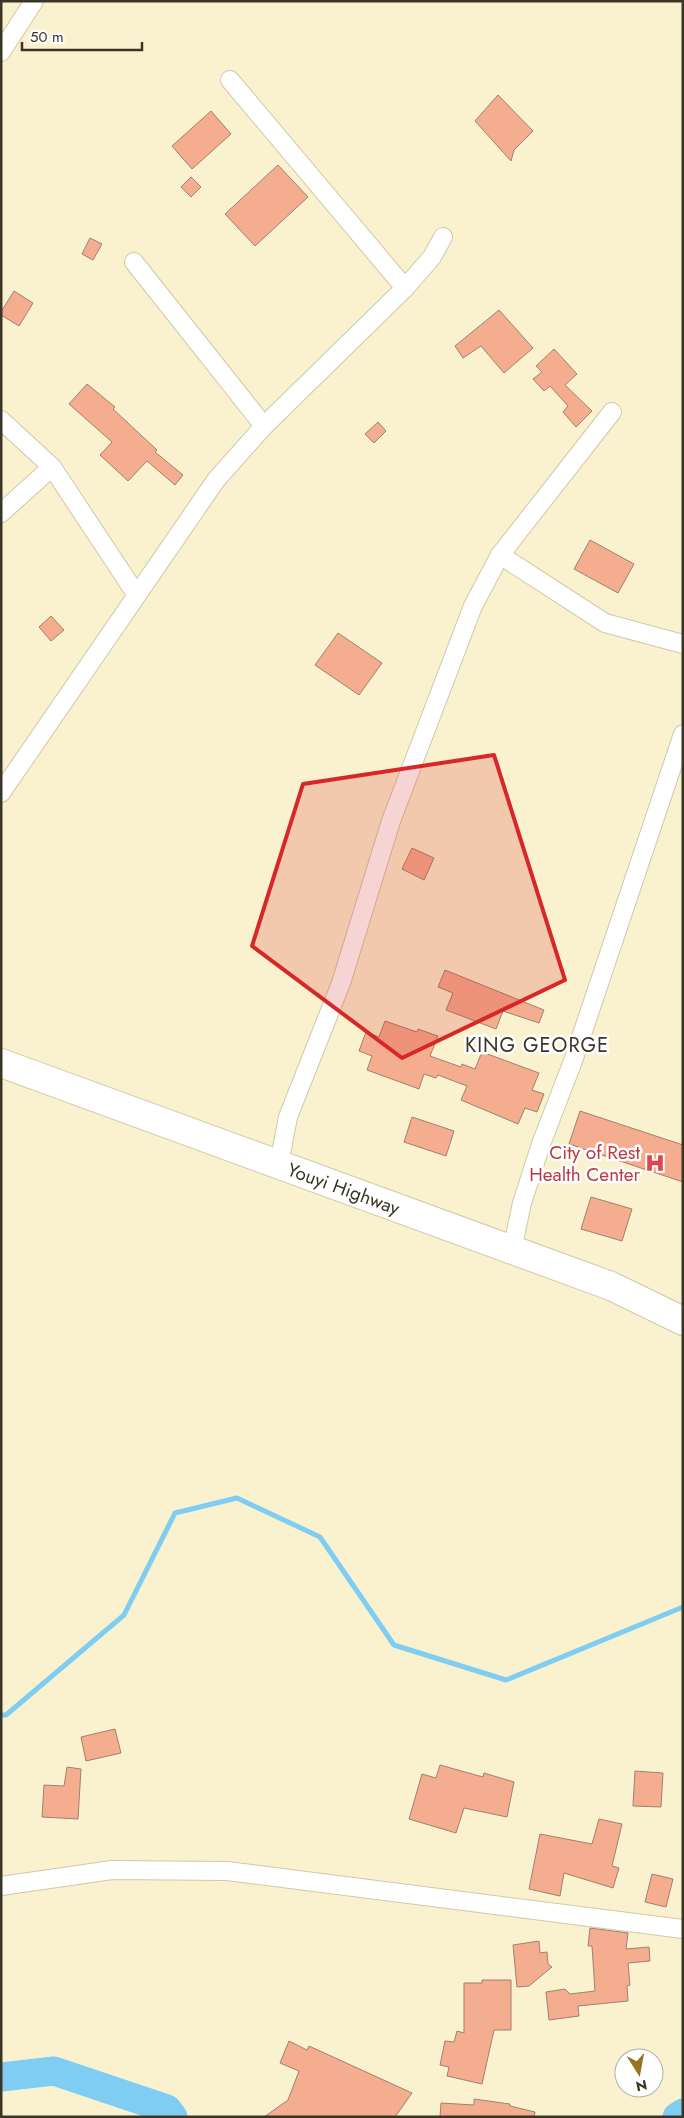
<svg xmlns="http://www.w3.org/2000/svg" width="684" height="2118" font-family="Jost,sans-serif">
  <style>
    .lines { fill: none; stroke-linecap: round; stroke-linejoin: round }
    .stream { stroke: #7fcdf3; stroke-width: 5 }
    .river { stroke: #7fcdf3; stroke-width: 29 }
    .building { fill: #f4ad8e; stroke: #a08072 }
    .street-casing { stroke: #d0c8a7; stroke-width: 20 }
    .primary-casing { stroke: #d0c8a7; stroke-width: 30 }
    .street { stroke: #fff; stroke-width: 18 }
    .primary { stroke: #fff; stroke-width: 28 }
    .marked { fill: #d62828; fill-opacity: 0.2; stroke: #d62828; stroke-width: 4; stroke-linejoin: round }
    .labels { text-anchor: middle; stroke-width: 5; stroke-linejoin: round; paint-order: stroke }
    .health-label { font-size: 19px; fill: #be3a42; stroke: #fff; text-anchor: end }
    .street-label { font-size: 19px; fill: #393628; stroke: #fff }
    .neighbourhood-label { font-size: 20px; letter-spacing: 1px; fill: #393628; stroke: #fff }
  </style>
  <rect width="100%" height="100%" fill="#faf2cf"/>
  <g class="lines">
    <polyline class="stream" points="1,1715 6,1715 124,1615 175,1513 237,1498 320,1537 394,1645 506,1680 683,1607"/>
    <g class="river">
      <polyline points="1,2077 54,2071 167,2109 173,2117"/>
      <polyline points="677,2117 683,2113"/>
    </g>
  </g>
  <g class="building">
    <polygon points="498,95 533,131 514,150 511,161 475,121"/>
    <polygon points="211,111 231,134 192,169 172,146"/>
    <polygon points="278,165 308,197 255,246 225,214"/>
    <polygon points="191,177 201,187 191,197 181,187"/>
    <polygon points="90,238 102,244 93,260 82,254"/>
    <polygon points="14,291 33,303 19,326 1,315 1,312"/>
    <polygon points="499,310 533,348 504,373 481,346 463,358 455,346"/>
    <polygon points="554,349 577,374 565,385 592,411 576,427 563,412 568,406 550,386 544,391 533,379 542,372 536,366"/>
    <polygon points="87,384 115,407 113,409 157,450 155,452 183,475 175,485 147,461 128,481 100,455 112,442 69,404"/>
    <polygon points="378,422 386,431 374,443 365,434"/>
    <polygon points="590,540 634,564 618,593 574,569"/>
    <polygon points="51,616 64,630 51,641 39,627"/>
    <polygon points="338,633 382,663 359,695 315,665"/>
    <polygon points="412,848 434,858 424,880 402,869"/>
    <polygon points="445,970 544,1010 539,1023 503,1011 496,1029 446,1010 453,993 438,987"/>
    <polygon points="385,1021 417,1032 418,1029 438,1036 430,1056 461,1067 462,1064 475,1069 482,1052 539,1073 532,1090 544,1094 537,1112 525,1108 518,1124 461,1100 467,1086 438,1075 436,1078 424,1074 419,1089 367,1070 372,1056 359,1051 366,1032 379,1037"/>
    <polygon points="580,1111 683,1145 683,1182 569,1144"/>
    <polygon points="412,1117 454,1131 446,1156 404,1142"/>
    <polygon points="591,1197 632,1209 622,1241 581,1229"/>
    <polygon points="115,1729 121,1753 86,1761 81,1737"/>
    <polygon points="440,1765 483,1777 484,1773 514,1782 507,1817 464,1808 456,1833 409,1819 422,1774 436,1778"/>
    <polygon points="67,1767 81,1769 78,1819 42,1817 44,1785 64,1786"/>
    <polygon points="635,1771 663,1773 661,1807 633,1806"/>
    <polygon points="599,1819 622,1824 612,1866 619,1868 613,1888 564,1873 560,1896 529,1889 540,1834 592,1844"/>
    <polygon points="652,1874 673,1879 666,1907 645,1902"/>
    <polygon points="590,1928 628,1933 626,1949 649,1947 650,1961 628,1963 630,1985 627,1986 628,2001 578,2006 579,2016 549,2020 546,1992 565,1989 570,1994 595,1991 592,1946 588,1946"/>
    <polygon points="539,1941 540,1953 547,1952 548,1964 552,1967 529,1986 517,1987 513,1945"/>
    <polygon points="482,1980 511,1980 511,2030 494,2030 482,2084 447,2076 449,2067 440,2065 445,2041 454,2042 457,2031 464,2033 464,1983 482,1983"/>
    <polygon points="289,2041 307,2050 309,2046 412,2093 395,2117 264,2117 288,2100 299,2071 280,2063"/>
    <polygon points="474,2099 510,2104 510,2106 535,2112 534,2117 440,2117 441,2103 474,2105"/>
  </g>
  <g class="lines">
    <defs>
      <g id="street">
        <polyline points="1,52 34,1"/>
        <polyline points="230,80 405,288"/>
        <polyline points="134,262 264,426"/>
        <polyline points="1,420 52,467 136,594"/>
        <polyline points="1,513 52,467"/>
        <polyline points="500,555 605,623 683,644"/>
        <polyline points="1,793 216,480 264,426 405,288 432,257 443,237"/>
        <polyline points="279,1164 288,1117 341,983 391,821 473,606 500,555 612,412"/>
        <polyline points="512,1250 522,1203 541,1144 573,1061 683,734"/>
        <polyline points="1,1886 112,1870 227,1871 683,1929"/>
      </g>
      <g id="primary">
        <path id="s1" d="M 1,1063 L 611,1286 L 683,1321"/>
      </g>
    </defs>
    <use href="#street" class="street-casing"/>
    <use href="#primary" class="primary-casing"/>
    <use href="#street" class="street"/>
    <use href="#primary" class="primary"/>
  </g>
  <path class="marked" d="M 494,755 L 565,980 L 402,1058 L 252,946 L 303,784 Z"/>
  <defs>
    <symbol id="hospital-bare" viewBox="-9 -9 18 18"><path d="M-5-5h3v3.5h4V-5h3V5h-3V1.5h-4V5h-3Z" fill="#e0444e" stroke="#fff" stroke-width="2.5" paint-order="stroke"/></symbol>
  </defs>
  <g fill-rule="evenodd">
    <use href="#hospital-bare" x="641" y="1149" width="28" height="28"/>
  </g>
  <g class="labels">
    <g class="health-label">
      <text x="640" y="1159">City of Rest<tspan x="640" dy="22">Health Center</tspan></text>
    </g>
    <g class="street-label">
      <text dy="7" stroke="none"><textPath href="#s1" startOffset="365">Youyi Highway</textPath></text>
    </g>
    <g class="neighbourhood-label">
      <text x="537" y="1052">KING GEORGE</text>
    </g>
  </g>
  <rect width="684" height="2118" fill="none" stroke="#393628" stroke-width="5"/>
  <g transform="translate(639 2073) rotate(169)"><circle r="24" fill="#ffffff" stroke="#b0afa9"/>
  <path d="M0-4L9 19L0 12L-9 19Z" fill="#97751e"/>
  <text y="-8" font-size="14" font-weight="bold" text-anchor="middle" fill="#393628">N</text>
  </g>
  <path d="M22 42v8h120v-8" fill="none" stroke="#393628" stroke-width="2.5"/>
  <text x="30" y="42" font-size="15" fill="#393628" stroke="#ffffff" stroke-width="4" paint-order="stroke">50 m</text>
</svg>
